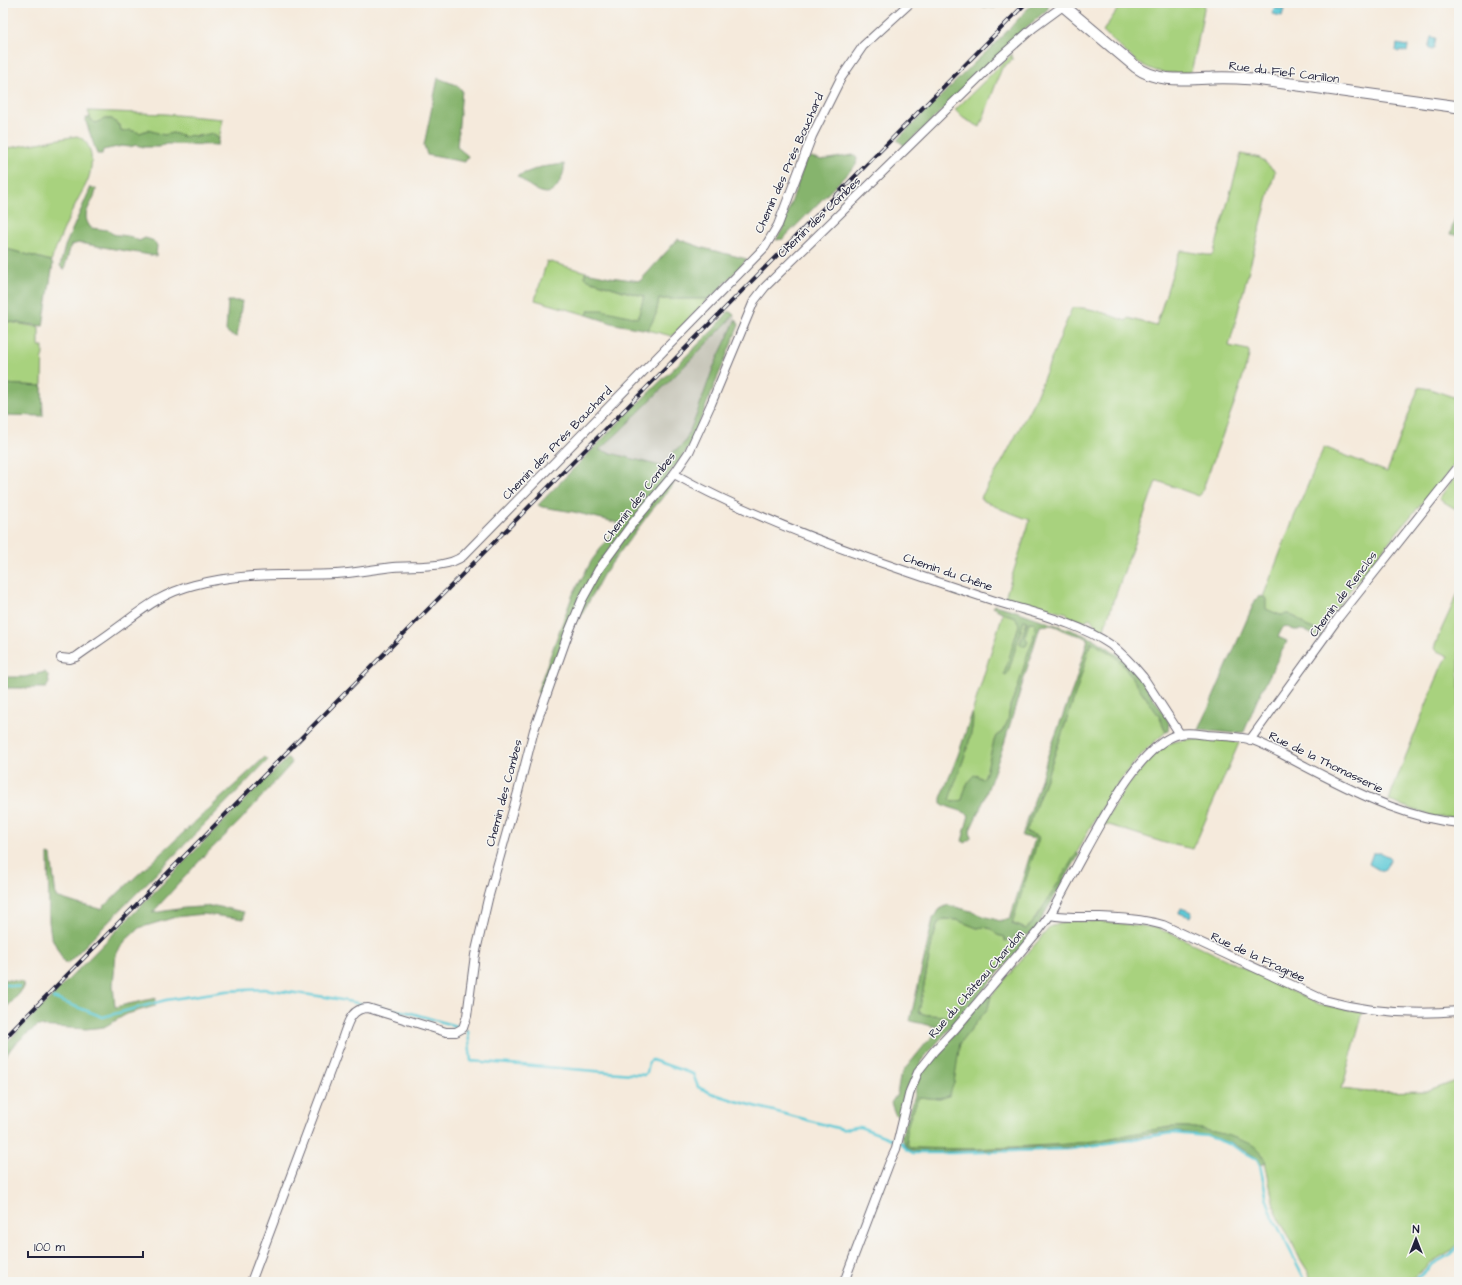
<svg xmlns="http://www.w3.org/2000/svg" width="1462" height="1285" font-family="'Architects Daughter',sans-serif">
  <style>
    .industrial { fill: #c6c5b8 }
    .green { fill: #a8d27e; stroke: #657a5c }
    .forest { fill: #86b46d; stroke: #546b54 }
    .water { fill: #5ecad7; stroke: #407689 }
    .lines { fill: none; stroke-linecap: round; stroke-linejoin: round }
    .stream { stroke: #5ecad7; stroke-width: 2.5 }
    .minor-casing { stroke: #6c6873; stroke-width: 10 }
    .tertiary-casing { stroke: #6c6873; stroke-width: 13 }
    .minor { stroke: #fff; stroke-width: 8 }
    .tertiary { stroke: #fff; stroke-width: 11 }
    .rail-casing { stroke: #22223b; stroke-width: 4 }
    .rail { stroke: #f6f6f2; stroke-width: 2.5; stroke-dasharray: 8; stroke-linecap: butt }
    .labels { text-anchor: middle; stroke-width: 3; stroke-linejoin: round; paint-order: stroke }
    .street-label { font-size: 12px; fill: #22223b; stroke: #f6f6f2 }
  </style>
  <rect width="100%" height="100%" fill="#f6f6f2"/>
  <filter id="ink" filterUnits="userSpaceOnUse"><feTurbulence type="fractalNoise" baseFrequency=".025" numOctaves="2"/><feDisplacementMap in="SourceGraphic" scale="8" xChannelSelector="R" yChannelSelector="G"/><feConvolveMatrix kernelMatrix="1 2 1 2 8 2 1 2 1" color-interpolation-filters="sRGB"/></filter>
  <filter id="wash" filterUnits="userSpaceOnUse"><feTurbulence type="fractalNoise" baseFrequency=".012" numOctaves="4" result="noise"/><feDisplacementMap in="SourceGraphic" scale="16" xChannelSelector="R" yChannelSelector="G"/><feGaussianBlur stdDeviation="0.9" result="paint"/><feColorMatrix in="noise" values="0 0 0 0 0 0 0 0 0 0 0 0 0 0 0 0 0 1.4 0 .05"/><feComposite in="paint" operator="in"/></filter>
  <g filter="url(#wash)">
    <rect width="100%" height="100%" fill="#f5eadc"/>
    <polygon class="industrial" points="734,315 736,319 733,327 685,442 679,448 673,452 664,467 599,451 640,411 722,328"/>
    <g class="green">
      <polygon points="951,3 1000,3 995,8"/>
      <path d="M 1122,3 L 1205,3 L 1197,47 L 1191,72 C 1180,73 1168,74 1157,71 C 1137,66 1117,44 1103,31 Z"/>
      <polygon points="1012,54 1012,60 1002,68 1000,73 980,127 963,118 955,110"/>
      <polygon points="88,111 165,114 223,119 219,139 215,134 185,137 173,133 164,135 148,130 140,133 130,130 122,132 120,126 112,119 104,119 96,123 91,120"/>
      <path d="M 77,136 C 92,142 93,159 90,173 C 88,183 81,193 77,201 C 67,221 59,240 51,261 L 3,248 L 3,149 Z"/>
      <path d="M 1241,154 L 1260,158 L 1275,171 L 1229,346 L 1248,350 L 1249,351 L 1249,356 L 1238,393 L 1201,494 L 1199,496 L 1196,495 L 1158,481 L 1156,481 L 1103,631 L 1096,628 L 1094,623 L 1090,618 L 1084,621 L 1079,619 L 1076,621 L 1069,618 L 1067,613 L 1039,606 L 1029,607 L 1028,604 L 1014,599 L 1010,600 L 1005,598 L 1030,520 L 1003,510 L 980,499 L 1003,460 L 1035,399 L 1072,308 C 1090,306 1109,315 1126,321 L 1128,318 L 1156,326 L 1178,255 L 1180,251 L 1184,251 L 1207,255 L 1212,255 L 1214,252 Z"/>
      <path d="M 547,261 L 586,272 L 585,273 L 588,280 C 607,285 625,293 644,296 L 638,318 L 589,310 L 587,315 L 535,300 Z"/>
      <polygon points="659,299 708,299 672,336 648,330 656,314"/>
      <polygon points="3,321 39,327 39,346 43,346 42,386 3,384"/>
      <path d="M 1419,387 L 1430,389 L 1459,399 L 1459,455 C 1450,475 1425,499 1410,517 C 1378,554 1347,592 1320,632 L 1306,626 L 1297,618 L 1288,614 L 1280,615 L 1265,609 L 1266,598 L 1263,597 L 1292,522 L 1324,447 L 1387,472 Z"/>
      <polygon points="1459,471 1459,511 1439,499"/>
      <polygon points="1459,591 1459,803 1454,817 1435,817 1389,801 1392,791 1440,670 1448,656 1437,651 1434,648 1442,628"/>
      <path d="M 1003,613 L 1015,617 L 1019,625 L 1005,674 L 1008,672 L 1024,620 L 1027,621 L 1020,643 L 1025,636 L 1029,622 L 1036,623 L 1033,641 L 1028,653 L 1018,687 L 1010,706 L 1008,721 L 1002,732 L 996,736 L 994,741 L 986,773 L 983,779 L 976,775 L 965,791 L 962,800 L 953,802 L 948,800 C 955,780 977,731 972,713 Z"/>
      <path d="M 1091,641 L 1112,654 L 1122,664 L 1159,716 L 1166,732 C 1133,758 1110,793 1089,829 C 1085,836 1082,844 1078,851 C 1074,860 1067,868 1062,877 C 1051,895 1041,913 1026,929 L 1012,923 L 1039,837 L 1026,832 C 1050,769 1073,706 1091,641 Z"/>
      <polygon points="1190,739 1227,740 1239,743 1193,849 1165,843 1109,825 1102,826 1126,787 1159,749 1173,742"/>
      <path d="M 943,919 L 957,920 L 977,928 L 984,927 L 991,929 L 997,935 L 1005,937 L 1005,941 L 1014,936 L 1020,938 L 1023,936 L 1025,937 L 1016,944 L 996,970 L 947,1017 C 938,1014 927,1017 919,1012 L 932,942 L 938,923 Z"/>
      <path d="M 1073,921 L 1106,922 L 1160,928 L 1163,931 L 1171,933 L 1319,1004 L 1363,1012 L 1342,1089 L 1369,1092 L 1429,1091 L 1459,1080 L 1459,1243 L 1452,1250 L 1430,1263 L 1409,1282 L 1311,1282 L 1309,1273 L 1299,1257 L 1289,1236 L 1281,1223 L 1274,1206 L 1264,1156 L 1253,1146 L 1223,1134 L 1189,1127 L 1169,1127 L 1096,1141 L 1070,1144 L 973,1149 L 910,1148 C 900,1135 913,1110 919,1097 L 940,1099 L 956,1063 L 960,1043 L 988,1008 L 991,996 L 1050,927 L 1059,924 Z"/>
    </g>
    <g class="forest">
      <polygon points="1033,3 1048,3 1048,9 1022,31 1005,50 905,146 897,140 972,65 997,42"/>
      <polygon points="438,78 456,85 462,90 457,147 468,156 465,162 427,155 424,145"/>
      <polygon points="90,117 91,120 96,123 104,119 112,119 119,126 122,132 130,130 140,133 148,130 164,135 173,133 185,137 190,135 197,137 212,133 219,139 218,145 166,144 159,147 144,147 136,145 130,147 122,146 103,150 102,154 97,154 85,119"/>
      <polygon points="853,155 857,158 856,165 783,239 776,240 782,230 806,159 811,157 822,160"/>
      <path d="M 564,164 C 565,171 562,177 559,183 C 549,205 529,185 517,176 L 541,167 Z"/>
      <path d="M 91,187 L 96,189 C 95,204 78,212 91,228 L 108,230 C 114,237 119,234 127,236 C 132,236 135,239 139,241 L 145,238 L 152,240 L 157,245 L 156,256 L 79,243 L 71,245 L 64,270 L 60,266 L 65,246 Z"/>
      <polygon points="1459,206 1459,236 1450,234"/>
      <path d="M 678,239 L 703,248 L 747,259 L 715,294 L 708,299 L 659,299 L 656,314 L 648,330 L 615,324 L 587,315 L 589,310 L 602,310 L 638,318 L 644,296 C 624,292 607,285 588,280 L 585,277 L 585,273 L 586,272 L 610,277 L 640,281 Z"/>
      <polygon points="3,248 51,261 53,264 43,326 3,321"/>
      <polygon points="228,301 242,301 237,337 231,335 226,331"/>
      <polygon points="729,311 734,315 722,328 618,433 599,450 664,467 673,452 679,448 685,442 696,416 713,368 736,319 739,325 690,445 676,466 666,477 674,484 651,511 611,564 603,575 579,620 572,618 543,695 537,692 573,594 592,560 617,527 618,523 574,512 542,507 538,505 632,409 714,329"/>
      <polygon points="3,384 42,386 43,416 3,415"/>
      <polygon points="1260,596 1266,598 1266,609 1280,615 1288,614 1297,618 1306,626 1320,632 1322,634 1320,638 1303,630 1294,630 1285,626 1282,629 1278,637 1287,641 1257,700 1244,732 1233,733 1199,730 1254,603 1256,599"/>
      <path d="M 994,605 C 1013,609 1030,616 1047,622 C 1076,632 1098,637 1121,658 C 1141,676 1155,700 1169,722 L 1168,731 L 1166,732 L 1159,716 L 1122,664 L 1112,654 L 1091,642 C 1073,706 1050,769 1026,832 L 1039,837 L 1012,924 L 1026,929 L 1037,917 L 1074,857 L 1078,853 L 1079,855 L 1042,918 L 1036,931 L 1030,935 L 1024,935 L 1020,938 L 1014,936 L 1011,940 L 1005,941 L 1005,937 L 997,935 L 991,929 L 984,927 L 977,928 L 957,920 L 944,919 L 938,923 L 932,942 L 919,1012 C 927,1017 938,1014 947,1017 L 951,1015 L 996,970 L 1016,944 L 1025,937 L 1028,939 L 921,1061 L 901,1120 L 895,1114 L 891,1103 L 897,1094 L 900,1077 L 905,1069 L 927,1042 L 942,1028 L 910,1021 L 933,919 L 938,910 L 948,905 L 971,911 L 974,913 L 1000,921 L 1010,919 L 1035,839 L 1022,836 L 1038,789 L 1048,755 L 1075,683 L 1088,639 C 1082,635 1076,635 1070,633 C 1063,631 1057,625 1049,625 C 1046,625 1043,626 1040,626 L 1004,744 L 982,805 L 970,830 L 971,838 L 966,843 L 962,841 L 969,815 C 960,809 949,809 941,803 L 941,798 L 958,755 L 972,713 C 977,731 955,781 949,800 L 953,802 L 962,800 C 964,792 967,781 974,775 L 983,779 L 986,773 L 994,741 L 996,736 L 1002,732 L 1008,721 L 1010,706 L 1018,687 L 1028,653 L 1033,641 L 1036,623 L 1029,622 L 1025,636 L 1028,642 L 1026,646 L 1022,646 L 1020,643 L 1027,621 L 1024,620 L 1008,673 L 1006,675 L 1004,674 L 1019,625 L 1015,617 L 1003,613 L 993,607 Z"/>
      <polygon points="45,672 48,675 49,683 46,688 3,688 3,677 25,677"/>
      <polygon points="265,757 268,760 68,963 64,962 51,936 49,922 48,854 51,855 56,897 78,904 101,909"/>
      <polygon points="288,758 292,763 239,822 203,857 152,913 185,908 215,906 244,912 244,919 203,914 176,917 139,928 125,941 116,954 113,985 115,1007 156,998 155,1006 127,1014 104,1027 86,1029 38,1026 24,1036 12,1047 3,1060 3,1046 250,795"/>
      <polygon points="3,979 22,982 24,985 20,993 3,1011"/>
      <path d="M 987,995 L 991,996 L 988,1008 L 960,1043 L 954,1083 L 949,1096 L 940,1099 L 919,1097 C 913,1110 900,1135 910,1148 C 971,1150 1034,1149 1094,1141 C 1125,1137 1156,1126 1187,1127 C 1201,1128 1243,1138 1254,1146 C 1260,1151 1264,1156 1266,1163 L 1261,1165 C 1250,1144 1199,1133 1176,1132 C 1152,1131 1127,1139 1104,1143 C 1057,1150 1011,1150 964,1151 C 948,1151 923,1154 909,1150 L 906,1146 L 901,1137 L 915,1095 L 916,1084 L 924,1068 Z"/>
    </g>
    <g class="water">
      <polygon points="1274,8 1284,9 1282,16 1272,14"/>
      <polygon points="1431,37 1436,38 1434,49 1432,50 1428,48"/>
      <polygon points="1397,44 1408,46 1407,52 1400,50 1399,52 1396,51"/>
      <polygon points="1373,853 1381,853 1390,857 1391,860 1384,870 1379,870 1369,864"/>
      <polygon points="1181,908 1192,912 1190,917 1179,913"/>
    </g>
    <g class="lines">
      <g class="stream">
        <polyline points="3,984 19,987"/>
        <polyline points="53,998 103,1017 166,1000 226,991 264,989 326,997 367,1005"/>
        <polyline points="372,1006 408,1012 459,1027"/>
        <path d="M 467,1030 L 468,1031 L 471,1061 L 644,1075 L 647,1073 L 649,1062 L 652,1060 L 693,1074 L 698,1087 L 711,1093 L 736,1101 L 841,1129 C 849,1130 853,1126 860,1127 L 902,1143 L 907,1150 L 913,1153 L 953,1153 L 1071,1149 L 1171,1133 L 1207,1136 L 1229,1144 L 1257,1159 L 1260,1165 L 1267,1200 L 1273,1217 L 1306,1282"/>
        <polyline points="1413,1282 1433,1264 1451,1254 1459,1246"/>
      </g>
    </g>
  </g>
  <g filter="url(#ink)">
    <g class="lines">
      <defs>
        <g id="minor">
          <path d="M 674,474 C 737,509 803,535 871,559 C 911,573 952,587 992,600 C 1031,613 1076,621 1111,645 C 1123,654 1133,665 1143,677 L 1180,734"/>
          <path d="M 61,658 L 70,659 L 76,657 C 88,648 101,640 113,631 C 141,611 159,594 194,585 C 243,572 286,576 336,574 C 355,573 374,569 393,567 C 414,565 446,569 463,556 L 765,247 L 778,225 L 812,136 L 841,78 L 863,46 L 910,3"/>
          <polyline points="1250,740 1339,617 1459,466"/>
          <path d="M 1050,915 C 1066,918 1083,917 1100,917 C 1121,918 1142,919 1163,925 L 1324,1000 C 1367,1012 1415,1015 1459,1011"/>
          <path d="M 251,1282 L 341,1042 C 347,1027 349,1008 368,1008 L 446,1032 L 456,1032 L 463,1028 L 467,1016 L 475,955 L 488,899 L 518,792 L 534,730 L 568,634 L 582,600 L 599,569 L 632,524 L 674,474 L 689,452 L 711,404 L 754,301 L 765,287 L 998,59 L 1033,28 L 1063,6"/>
          <path d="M 844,1282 L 889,1164 L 896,1149 L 910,1091 L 919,1070 L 934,1051 L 955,1029 L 1039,930 L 1050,915 C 1062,893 1074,871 1086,849 C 1104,817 1142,742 1180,734 C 1189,732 1199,734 1207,735 C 1221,736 1236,736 1249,739 C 1260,742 1270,748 1280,753 C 1295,761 1310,769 1326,777 C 1367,798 1412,819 1459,823"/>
        </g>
        <path id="tertiary" d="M 1060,3 L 1136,67 C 1158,83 1184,79 1211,78 C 1226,77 1240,78 1255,79 L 1459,107"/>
      </defs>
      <use href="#minor" class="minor-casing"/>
      <use href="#tertiary" class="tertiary-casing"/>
      <use href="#minor" class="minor"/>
      <use href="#tertiary" class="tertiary"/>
      <defs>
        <polyline id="rail" points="3,1040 1026,3"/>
      </defs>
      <use href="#rail" class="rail-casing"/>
      <use href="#rail" class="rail"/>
    </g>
  </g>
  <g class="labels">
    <g class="street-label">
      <text transform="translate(1284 72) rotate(7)" y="4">Rue du Fief Carillon</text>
      <text transform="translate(789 163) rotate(-66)" y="4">Chemin des Prés Bouchard</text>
      <text transform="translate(819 217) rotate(-44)" y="4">Chemin des Combes</text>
      <text transform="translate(557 443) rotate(-46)" y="4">Chemin des Prés Bouchard</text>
      <text transform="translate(639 497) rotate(-52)" y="4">Chemin des Combes</text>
      <text transform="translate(948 572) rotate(19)" y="4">Chemin du Chêne</text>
      <text transform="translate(1343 594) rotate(-53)" y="4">Chemin de Renclos</text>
      <text transform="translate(1326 762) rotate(26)" y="4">Rue de la Thomasserie</text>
      <text transform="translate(504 793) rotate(-75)" y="4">Chemin des Combes</text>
      <text transform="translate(1258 957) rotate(25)" y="4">Rue de la Fragnée</text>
      <text transform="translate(976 984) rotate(-49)" y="4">Rue du Château Chardon</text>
    </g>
  </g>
  <rect width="1462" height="1285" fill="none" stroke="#f6f6f2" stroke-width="16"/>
  <g transform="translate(1416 1239)" stroke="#f6f6f2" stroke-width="3" paint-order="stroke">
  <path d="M0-3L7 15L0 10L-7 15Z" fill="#22223b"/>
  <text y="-6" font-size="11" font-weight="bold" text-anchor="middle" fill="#22223b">N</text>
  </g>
  <path d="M28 1251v6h115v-6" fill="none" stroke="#22223b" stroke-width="2"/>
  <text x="34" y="1251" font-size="12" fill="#22223b" stroke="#f6f6f2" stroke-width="3" paint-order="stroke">100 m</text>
</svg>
